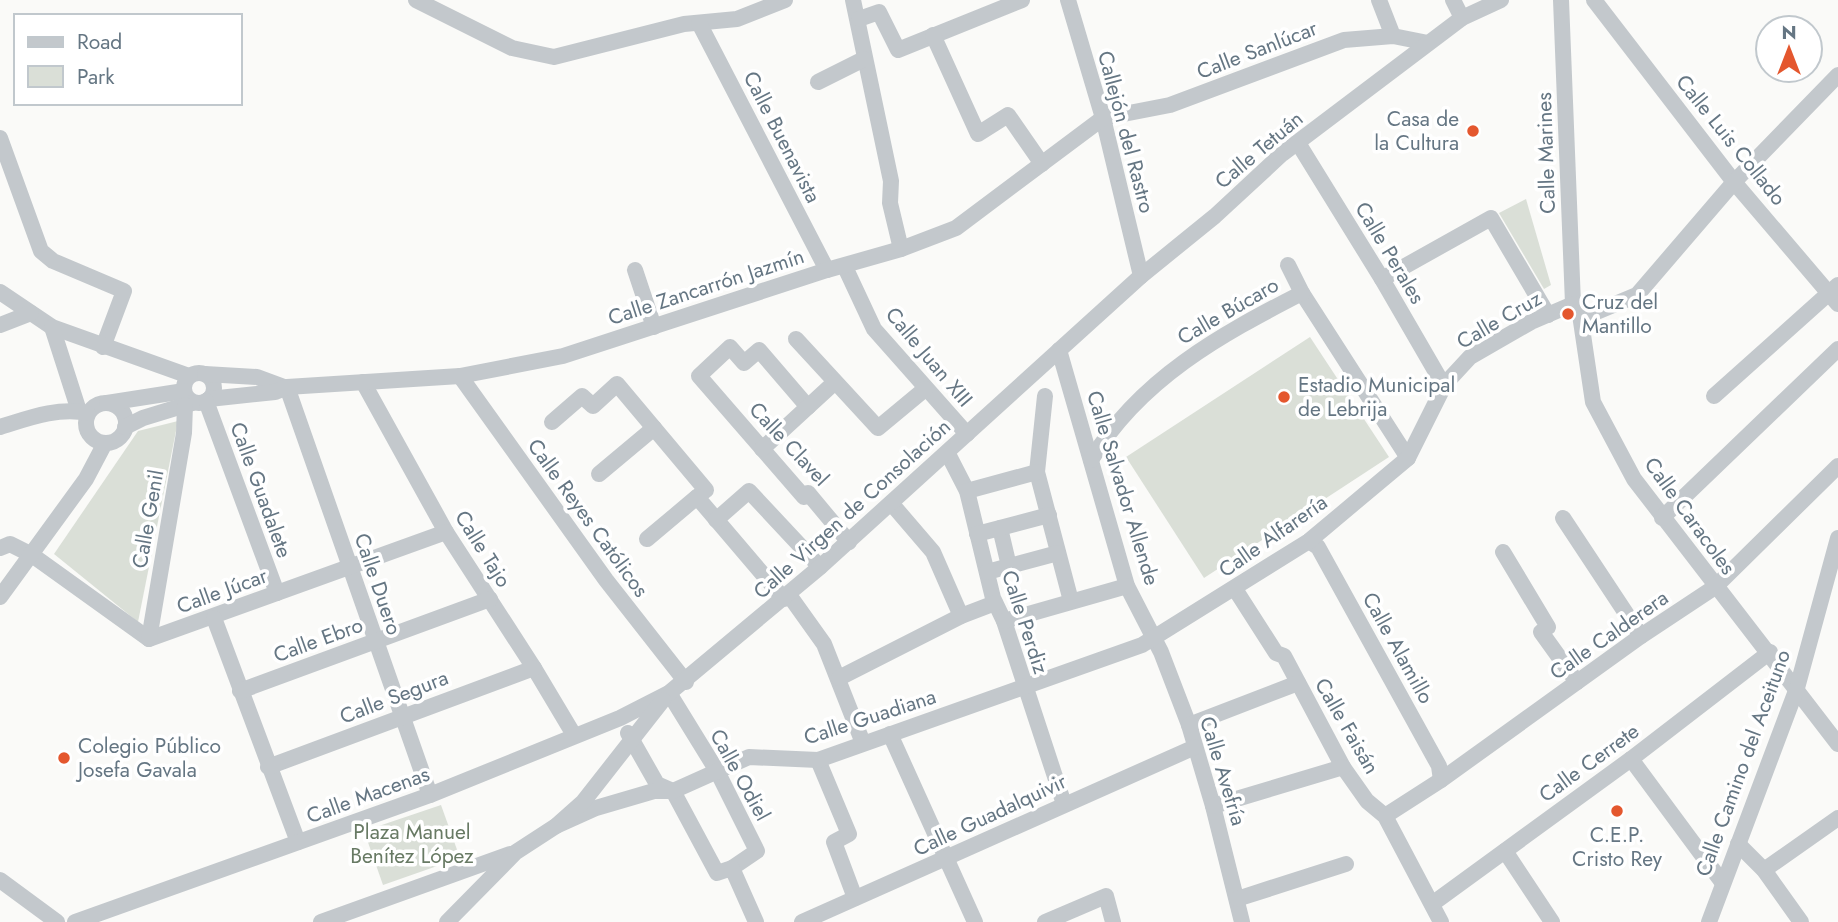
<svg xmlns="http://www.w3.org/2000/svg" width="1838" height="922" font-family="Jost,sans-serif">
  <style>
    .green { fill: #dadfd7 }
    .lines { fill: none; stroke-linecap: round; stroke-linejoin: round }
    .minor { stroke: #c3c8cc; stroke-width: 16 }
    .poi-dot { fill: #e4572e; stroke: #fff; stroke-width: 2.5 }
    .labels { text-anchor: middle; stroke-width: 7; stroke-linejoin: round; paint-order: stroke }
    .street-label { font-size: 21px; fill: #657683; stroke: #fff }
    .poi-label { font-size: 21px; fill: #657683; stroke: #fff; text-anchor: start }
    .park-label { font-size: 21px; fill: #687a64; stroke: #fff }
  </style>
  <rect width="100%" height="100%" fill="#fafaf8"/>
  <g class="green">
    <polygon points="1526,199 1551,285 1544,289 1499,213"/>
    <polygon points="1310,337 1389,457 1204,578 1126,457"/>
    <polygon points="178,421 138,622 54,554 138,431"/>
    <polygon points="441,805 460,858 383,885 364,831"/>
  </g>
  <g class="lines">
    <g class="minor">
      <polyline points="416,0 512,48 554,57 684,24 737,19 785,0"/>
      <polyline points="853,0 891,181 890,203 901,249"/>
      <polyline points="1068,0 1103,118 1141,276"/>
      <polyline points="1379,0 1393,36"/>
      <polyline points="1453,0 1462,18"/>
      <polyline points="1561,0 1573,304"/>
      <polyline points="1594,0 1734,182 1838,304"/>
      <polyline points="859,19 879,12 898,50 1022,0"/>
      <polyline points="699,23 827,270"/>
      <polyline points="933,35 978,134 1008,115 1042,164"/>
      <polyline points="818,82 864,59"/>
      <polyline points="0,138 41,251 53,261 124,291 103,347"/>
      <polyline points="1298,143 1382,279 1444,386"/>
      <polyline points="1288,265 1302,293 1408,458"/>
      <polyline points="845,267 874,329 967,434"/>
      <polyline points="635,270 654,327"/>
      <polyline points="1382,279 1491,218 1548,315"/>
      <polyline points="0,292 52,327 189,376"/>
      <polyline points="1579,308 1593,402 1634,479 1838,744"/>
      <polyline points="0,325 31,313"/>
      <polyline points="52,327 79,411"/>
      <polyline points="796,339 878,428 925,389"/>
      <polyline points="1059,350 1127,586 1161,652 1189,725 1213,806 1242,922"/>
      <circle cx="199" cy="388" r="15"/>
      <polyline points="205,374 257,377 284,387"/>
      <polyline points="460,376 606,580 686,682"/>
      <polyline points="363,382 446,532 534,668 574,735"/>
      <polyline points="287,387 430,795"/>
      <polyline points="1045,396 1037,472 1071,601"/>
      <polyline points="1714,396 1838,285"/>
      <polyline points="209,399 275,392 287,387 460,376 563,356 827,270 901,249 956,228 1103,118 1170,105 1344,40 1393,36 1428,43"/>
      <polyline points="206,401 277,593"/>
      <circle cx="106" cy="423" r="20"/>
      <polyline points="107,403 184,391"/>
      <polyline points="808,407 759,350 744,363 730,347 699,376 804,497 808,493 849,542"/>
      <polyline points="552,422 582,396 593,406 617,384 706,490 697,497 784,599"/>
      <path d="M 0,427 C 29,418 57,407 88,413"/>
      <polyline points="125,427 143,418 192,403"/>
      <polyline points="762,449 835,382"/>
      <polyline points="948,454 967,491 993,598 1004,621 1064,804"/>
      <path d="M 1091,460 C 1140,379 1220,335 1302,293"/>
      <polyline points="599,474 654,428"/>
      <polyline points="967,491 1037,472"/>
      <polyline points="891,503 933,552 961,616"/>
      <polyline points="1563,518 1641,636"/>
      <polyline points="1662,518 1838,349"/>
      <polyline points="716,520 749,491 820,567"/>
      <polyline points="1000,528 1009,566"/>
      <polyline points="977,534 1049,515"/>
      <polyline points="647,539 697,497"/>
      <polyline points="1309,541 1318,547 1439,766 1441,780"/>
      <polyline points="0,548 10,544 32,555 149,639 446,532"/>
      <polyline points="1503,552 1548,627 1541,632 1577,682"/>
      <polyline points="987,572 1058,553"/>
      <polyline points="1235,589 1276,653 1284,656 1343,767 1367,801 1385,816 1441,922"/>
      <polyline points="789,595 824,644 863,743"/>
      <polyline points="0,597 86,479 105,443"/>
      <polyline points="214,618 298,842"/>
      <polyline points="1004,621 1127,586"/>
      <polyline points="149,639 184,433 185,405"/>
      <polyline points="839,678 961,616 995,603"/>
      <polyline points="240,691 490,599"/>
      <polyline points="669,693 717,771 757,851 732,868"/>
      <polyline points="1189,725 1298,683"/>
      <polyline points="628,733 657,784 673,791 717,873 732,868 756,922"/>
      <polyline points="890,734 975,922"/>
      <polyline points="1631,759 1722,882"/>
      <polyline points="818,760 849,834 834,842 855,898"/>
      <polyline points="268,767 534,668"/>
      <polyline points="1213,806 1343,767"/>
      <polyline points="1385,816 1441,780 1641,636 1715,587 1838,466"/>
      <polyline points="556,826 596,808 654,791 673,791 749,757 818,760 1142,645 1309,541 1408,458 1445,384 1470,357 1531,322 1573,304 1589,315 1637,295 1734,182 1838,75"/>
      <polyline points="1738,844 1764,870 1801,922"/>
      <polyline points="1505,851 1552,922"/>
      <polyline points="1764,870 1838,818"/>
      <polyline points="0,880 57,922"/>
      <polyline points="1237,899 1346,864"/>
      <polyline points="1432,904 1631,759 1770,652"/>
      <polyline points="75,922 430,795 620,718 669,693 820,567 1141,276 1215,216 1282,154 1462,18 1501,0"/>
      <polyline points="321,922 510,854"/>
      <polyline points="447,922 516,852 556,826 583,802 663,700"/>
      <polyline points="802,922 1195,747"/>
      <polyline points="1045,922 1106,896 1113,922"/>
      <polyline points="1709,922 1797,688 1838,538"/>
    </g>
  </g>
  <g class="poi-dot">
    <circle cx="1473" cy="131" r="7"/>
    <circle cx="1568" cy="314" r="7"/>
    <circle cx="1284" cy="397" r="7"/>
    <circle cx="64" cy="758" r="7"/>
    <circle cx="1617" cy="811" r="7"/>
  </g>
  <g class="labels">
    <g class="street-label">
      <text transform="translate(1257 50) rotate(-21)" y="7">Calle Sanlúcar</text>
      <text transform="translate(1126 132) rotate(75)" y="7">Callejón del Rastro</text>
      <text transform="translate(782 137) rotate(63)" y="7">Calle Buenavista</text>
      <text transform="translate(1731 140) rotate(51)" y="7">Calle Luis Collado</text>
      <text transform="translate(1259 150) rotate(-40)" y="7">Calle Tetuán</text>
      <text transform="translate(1546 153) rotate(-92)" y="7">Calle Marines</text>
      <text transform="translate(1390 253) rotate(59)" y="7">Calle Perales</text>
      <text transform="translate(706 287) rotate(-18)" y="7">Calle Zancarrón Jazmín</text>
      <text transform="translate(1228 311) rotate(-30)" y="7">Calle Búcaro</text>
      <text transform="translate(1499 320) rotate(-30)" y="7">Calle Cruz</text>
      <text transform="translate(929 357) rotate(50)" y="7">Calle Juan XIII</text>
      <text transform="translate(789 444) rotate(47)" y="7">Calle Clavel</text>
      <text transform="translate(1123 488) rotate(73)" y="7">Calle Salvador Allende</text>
      <text transform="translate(261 490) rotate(70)" y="7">Calle Guadalete</text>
      <text transform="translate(852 509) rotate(-42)" y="7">Calle Virgen de Consolación</text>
      <text transform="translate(1690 516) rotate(54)" y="7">Calle Caracoles</text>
      <text transform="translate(588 518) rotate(54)" y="7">Calle Reyes Católicos</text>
      <text transform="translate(148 519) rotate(-80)" y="7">Calle Genil</text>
      <text transform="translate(1273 536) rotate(-35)" y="7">Calle Alfarería</text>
      <text transform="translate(483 549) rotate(58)" y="7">Calle Tajo</text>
      <text transform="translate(378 584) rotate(71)" y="7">Calle Duero</text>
      <text transform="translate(222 591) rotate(-20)" y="7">Calle Júcar</text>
      <text transform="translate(1025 622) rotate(72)" y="7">Calle Perdiz</text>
      <text transform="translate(1609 635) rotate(-35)" y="7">Calle Calderera</text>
      <text transform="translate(318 640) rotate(-20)" y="7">Calle Ebro</text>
      <text transform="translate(1398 648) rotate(61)" y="7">Calle Alamillo</text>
      <text transform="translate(394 697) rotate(-21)" y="7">Calle Segura</text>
      <text transform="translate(870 717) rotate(-18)" y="7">Calle Guadiana</text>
      <text transform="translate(1347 726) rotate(60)" y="7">Calle Faisán</text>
      <text transform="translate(1589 763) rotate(-36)" y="7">Calle Cerrete</text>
      <text transform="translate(1743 763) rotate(-70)" y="7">Calle Camino del Aceituno</text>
      <text transform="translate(1223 771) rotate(73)" y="7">Calle Avefría</text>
      <text transform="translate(740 775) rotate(61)" y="7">Calle Odiel</text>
      <text transform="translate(368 795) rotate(-20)" y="7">Calle Macenas</text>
      <text transform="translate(990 815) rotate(-25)" y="7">Calle Guadalquivir</text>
    </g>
    <g class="poi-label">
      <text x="1459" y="126" text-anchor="end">Casa de<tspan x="1459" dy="24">la Cultura</tspan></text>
      <text x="1582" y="309">Cruz del<tspan x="1582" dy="24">Mantillo</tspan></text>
      <text x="1298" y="392">Estadio Municipal<tspan x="1298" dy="24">de Lebrija</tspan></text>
      <text x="78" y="753">Colegio Público<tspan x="78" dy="24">Josefa Gavala</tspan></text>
      <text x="1617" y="842" text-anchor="middle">C.E.P.<tspan x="1617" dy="24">Cristo Rey</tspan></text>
    </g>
    <g class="park-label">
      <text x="412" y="839">Plaza Manuel<tspan x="412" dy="24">Benítez López</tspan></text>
    </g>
  </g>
  <rect x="14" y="14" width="228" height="91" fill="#ffffff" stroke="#c1c8cd" stroke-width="2"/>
  <rect x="28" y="37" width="35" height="10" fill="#c3c8cc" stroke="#c1c8cd" stroke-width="2"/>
  <text x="77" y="49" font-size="21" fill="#657683">Road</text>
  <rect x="28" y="66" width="35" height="21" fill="#dadfd7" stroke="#c1c8cd" stroke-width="2"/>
  <text x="77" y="84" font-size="21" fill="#657683">Park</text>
  <g transform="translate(1789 49)"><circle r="33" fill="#ffffff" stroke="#c1c8cd" stroke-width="2"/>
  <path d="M0-5L12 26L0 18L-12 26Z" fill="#e4572e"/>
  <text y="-10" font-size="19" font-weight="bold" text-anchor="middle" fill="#657683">N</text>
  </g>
</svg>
